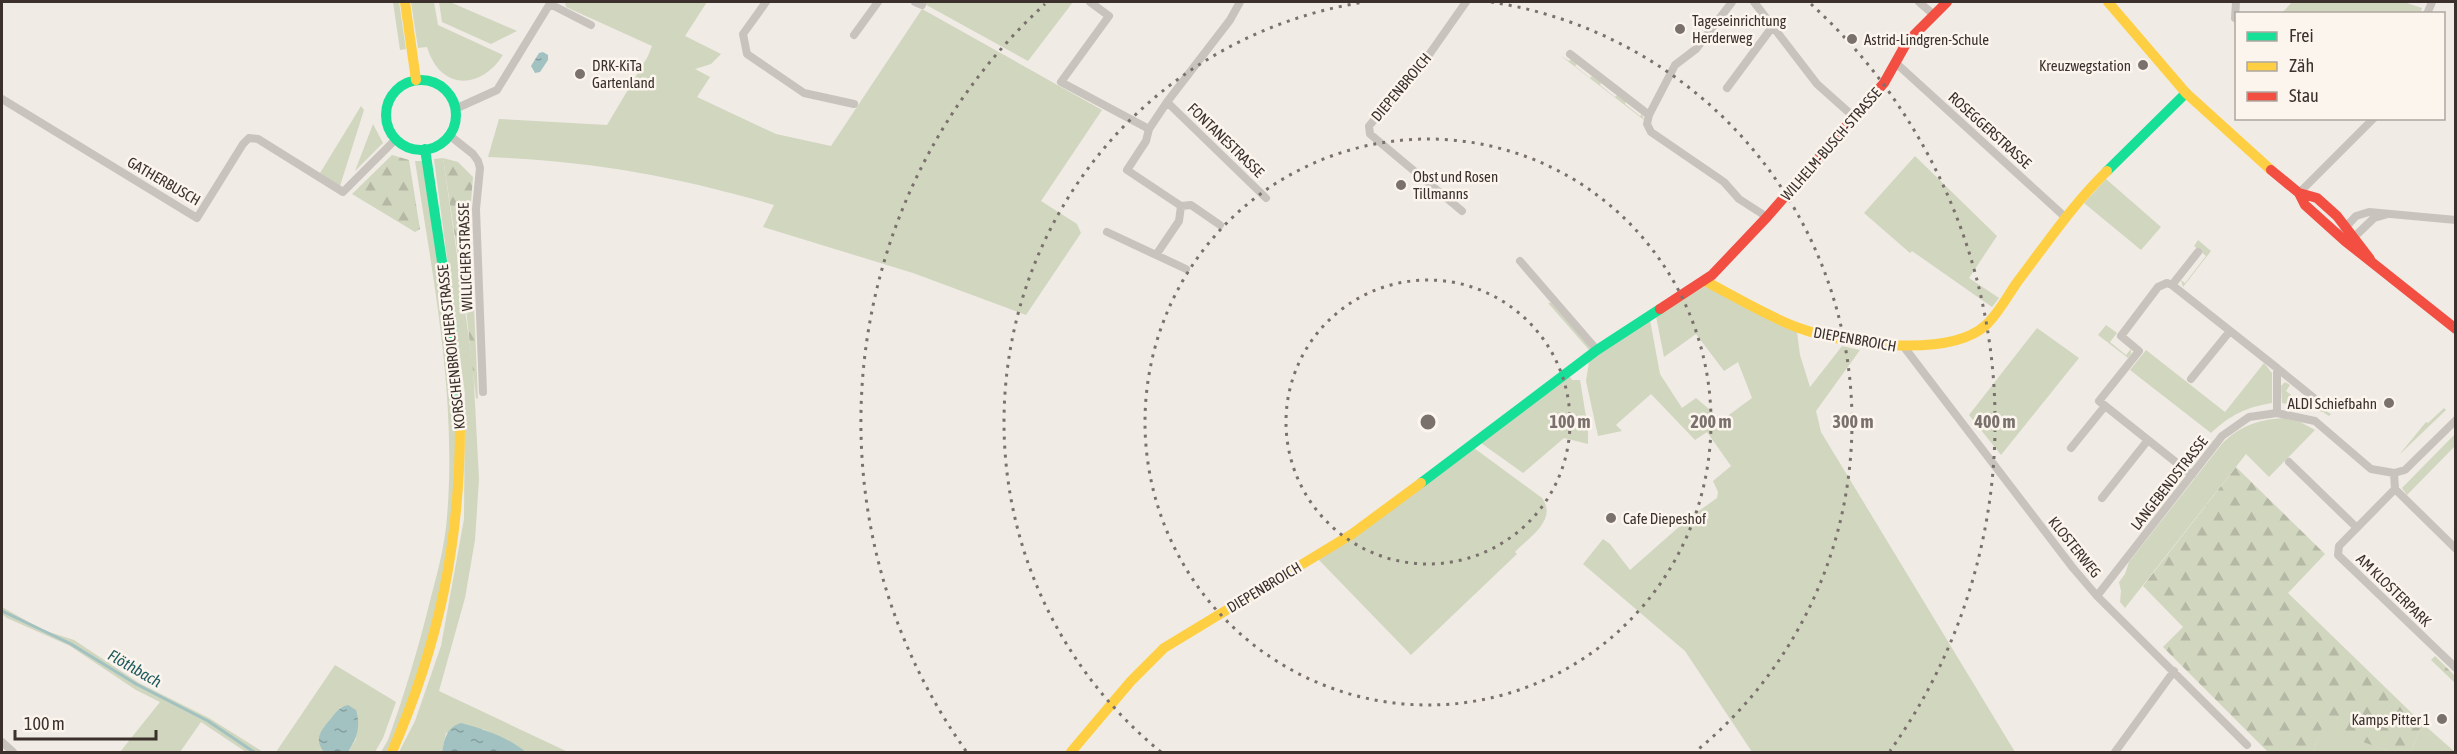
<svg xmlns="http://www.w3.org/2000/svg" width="2457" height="754" font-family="'Asap Condensed',sans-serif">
<defs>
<pattern id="forest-firs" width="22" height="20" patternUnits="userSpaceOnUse" patternTransform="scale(1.5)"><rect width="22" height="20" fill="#d1d6bf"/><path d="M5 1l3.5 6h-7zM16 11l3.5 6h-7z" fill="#b4b8a4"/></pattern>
<pattern id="water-ripples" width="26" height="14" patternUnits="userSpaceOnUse" patternTransform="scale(1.5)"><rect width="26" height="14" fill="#a1c2c1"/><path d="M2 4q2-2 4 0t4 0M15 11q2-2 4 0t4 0" fill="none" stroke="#849e9d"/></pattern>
</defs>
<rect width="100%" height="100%" fill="#f0ebe5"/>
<path fill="#d1d6bf" d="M393 2H399L406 49 400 50Z
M411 2H434L438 25 503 55C480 91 440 90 427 47L418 48Z
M439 2H450L517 31 491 44 442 22Z
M565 2H707L685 36 721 54 711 64 695 69 710 77 697 97 776 134 831 146 922 9 1102 110 1041 201 1077 224 1081 233 1026 315 913 273 763 227 774 205C675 176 592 161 488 157L499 119 607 125 648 56 652 46 566 7Z
M921 2H1073L1028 61Z
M2292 2H2404L2422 8 2420 14 2282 13Z
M1561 56 1569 61 1571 59 1577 64 1575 66 1590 78 1592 76 1601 83 1600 85 1615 97 1617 95 1626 101 1625 104 1640 116 1642 114 1644 120Z
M361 106 364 110 340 186 320 173Z
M373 124 383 143 355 171Z
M1915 156 1997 236 1969 278 1999 298 1992 307 1912 251 1910 253 1864 213Z
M443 158 473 366 479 479 475 540 465 598 439 691 568 752H526L517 746 483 729 446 733 442 752H399L415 721 441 646 464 519 465 394 434 159Z
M415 161H422C436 253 454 347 456 440 457 522 442 603 417 681 409 705 398 729 388 752H381L388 740C405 693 419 646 431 597 438 571 445 544 447 517 457 398 433 278 415 161Z
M2106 179 2161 227 2141 250 2084 203Z
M2198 240 2211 251 2183 287 2181 280 2185 283 2206 256 2194 246Z
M1705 286 1797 332 1800 355 1810 387 1842 346 1860 350 1816 411 1821 432 2015 752H1752L1685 651 1583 564 1603 539 1610 544 1630 570 1689 518 1717 498 1718 492 1713 481 1731 466 1707 432 1695 440 1651 394 1618 423 1616 425 1622 431 1598 436 1586 381 1589 362 1593 356 1650 320 1660 374 1682 408 1696 398 1722 420 1752 398 1738 362 1724 371 1696 334 1664 357 1656 316Z
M1548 303H1551L1592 349 1590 351Z
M2106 325 2117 333 2110 342 2126 355 2131 349V354L2128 358 2098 335Z
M2037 328 2079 358 2001 455 1969 415Z
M2146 350 2225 412 2264 363 2272 373V403C2247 407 2230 415 2211 433L2130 370Z
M1569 376 1572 380H1580L1588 429V444L1564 438 1523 473 1481 443Z
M2285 382 2290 385 2286 391 2305 406 2309 400 2331 414 2329 416 2323 412 2282 403 2281 386Z
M2444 408 2446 410 2399 455 2426 422 2428 423Z
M2283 418 2300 422 2315 430 2269 477 2246 454 2125 608 2120 602 2121 591 2119 582 2125 574 2129 562 2221 445C2239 426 2257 420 2283 418Z
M2455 434V446L2407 495 2402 488Z
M1474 448 1542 498C1558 520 1529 537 1515 552L1517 554 1411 655 1318 559Z
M2 607 43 630 74 640 139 683 209 718 263 752H246L201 722 180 752H120L160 702 136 690 70 646 7 618 2 614Z
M335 665 396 702 383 738 375 752H348L356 739 341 707 323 728 324 752H276Z
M2422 723 2455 752H2411Z
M2322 727 2392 752H2313Z"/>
<path fill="url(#forest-firs)" d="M392 155 409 160 420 229 415 232 352 194Z
M443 158 458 162 473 177 470 214 478 399 476 398 466 309Z
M2236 467 2325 554 2288 593 2422 723 2411 752H2392L2322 728 2313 752H2268L2163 647 2183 627 2143 586Z
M2435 656 2455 676V683L2431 660Z"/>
<path fill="url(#water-ripples)" d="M543 52 548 55V60L540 72 535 73 531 66 539 53Z
M348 705 356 710C361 727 357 738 348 752H324C315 741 319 733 327 723 335 715 336 708 348 705Z
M461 723C484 729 507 737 526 752H442C445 738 446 728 461 723Z"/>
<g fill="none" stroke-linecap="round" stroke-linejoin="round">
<path stroke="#a1c2c1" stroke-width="3" d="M2 611 71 644 136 684 208 721 254 752"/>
<path stroke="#c9c3be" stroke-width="8" d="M766 2 743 34 747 54 804 93 854 104
M915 2 922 5
M1090 2 1109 16 1061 82 1149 129
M1240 2 1230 20 1167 102 1266 198
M1754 2 1817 84 1854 117
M1919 2 1934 15
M550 4 591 25
M2427 14 2432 2
M2235 18 2236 2
M854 35 878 2
M1570 54 1649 115 1647 124 1651 132 1724 182 1739 199 1767 217
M1897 64 2065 217
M1727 88 1773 26
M2 99 197 218 243 144 249 138 258 139 343 192 396 139
M455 109 497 90 551 2
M1649 115 1675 65 1696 49 1732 2
M449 135 473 154 478 161 480 168 476 209 483 392
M2299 193 2374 118
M1181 206 1191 205 1220 225
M1462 211 1370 134 1369 126 1426 59 1466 2
M2344 229 2356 216 2369 212 2456 220
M1107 232 1186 269
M2350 241 2374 218 2388 214
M2198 252 2172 285 2277 368V413
M1156 255 1179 221 1181 206 1127 170 1146 141 1149 129 1167 102
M1520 261 1597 350
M2172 285 2167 283 2158 287 2121 336 2139 351 2099 401 2192 475
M1904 347 2073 568 2097 596 2247 745
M2277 368 2319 402
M2191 379 2230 331
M2071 448 2105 406
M2289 462 2357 528
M2394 473 2395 489 2339 546 2338 555 2456 668
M2395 489 2456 549
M2102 498 2148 440
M2097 596 2222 436 2249 417 2277 413 2315 421 2371 469 2394 473 2405 470 2456 420
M2 742 13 752
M2115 752 2174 671"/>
<path stroke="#16e098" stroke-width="10" d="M386 115a35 35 0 1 1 70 0a35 35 0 1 1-70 0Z
M425 149 451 321 460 426
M2107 171 2186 93
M1421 483 1597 350 1660 309"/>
<path stroke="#ffcf43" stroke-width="10" d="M405 2 416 80
M2108 2 2186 93 2271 170
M1705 281C1736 297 1766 316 1799 328 1842 344 1949 359 1986 325 1998 314 2008 295 2018 281 2047 243 2073 204 2107 171
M392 752C439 644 460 543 460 426
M1071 752 1131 681 1164 648 1352 534 1421 483"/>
<path stroke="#f24e42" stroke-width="10" d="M2271 170 2299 193 2317 198 2337 216 2370 259
M2299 193 2305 205 2345 241 2456 329
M1660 309 1712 275 1767 217 1884 83 1907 42 1947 2"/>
</g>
<g fill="none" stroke="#7a716c" stroke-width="3" stroke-dasharray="3 6">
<circle cx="1428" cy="422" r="142"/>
<circle cx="1428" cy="422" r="283"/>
<path d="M1161 752A425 425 0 0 1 1365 2M1491 2A425 425 0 0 1 1695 752"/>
<path d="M966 751A567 567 0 0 1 1045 4M1811 4A567 567 0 0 1 1890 751"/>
</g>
<g fill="#7a716c" stroke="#fbf5ee" stroke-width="2">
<circle cx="1680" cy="29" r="6"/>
<circle cx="1852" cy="39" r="6"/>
<circle cx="2143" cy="65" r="6"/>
<circle cx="580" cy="74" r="6"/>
<circle cx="1401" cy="185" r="6"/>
<circle cx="2389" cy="403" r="6"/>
<circle cx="1611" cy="518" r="6"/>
<circle cx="2442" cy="719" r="6"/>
</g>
<g text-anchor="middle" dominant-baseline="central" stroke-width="5" stroke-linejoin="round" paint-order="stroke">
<g font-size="15" fill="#3b302b" stroke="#fbf5ee" text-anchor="start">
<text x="1692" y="20">Tageseinrichtung<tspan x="1692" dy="17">Herderweg</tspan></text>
<text x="1864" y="39">Astrid-Lindgren-Schule</text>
<text x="592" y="65">DRK-KiTa<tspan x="592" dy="17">Gartenland</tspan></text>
<text x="2131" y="65" text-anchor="end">Kreuzwegstation</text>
<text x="1413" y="176">Obst und Rosen<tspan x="1413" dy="17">Tillmanns</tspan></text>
<text x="2377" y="403" text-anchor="end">ALDI Schiefbahn</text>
<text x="1623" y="518">Cafe Diepeshof</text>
<text x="2430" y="719" text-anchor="end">Kamps Pitter 1</text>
</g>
<g font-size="15" fill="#3b302b" stroke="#fbf5ee">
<text transform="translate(1401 87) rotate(-50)">DIEPENBROICH</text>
<text transform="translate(1990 130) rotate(42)">ROSEGGERSTRASSE</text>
<text transform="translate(1226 140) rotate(44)">FONTANESTRASSE</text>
<text transform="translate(1831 144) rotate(-49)">WILHELM-BUSCH-STRASSE</text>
<text transform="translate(164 181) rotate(30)">GATHERBUSCH</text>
<text transform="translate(465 257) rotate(-92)">WILLICHER STRASSE</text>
<text transform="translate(1855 339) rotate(10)">DIEPENBROICH</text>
<text transform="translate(451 347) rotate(-96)">KORSCHENBROICHER STRASSE</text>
<text transform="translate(2169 483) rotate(-52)">LANGEBENDSTRASSE</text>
<text transform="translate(2075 547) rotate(51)">KLOSTERWEG</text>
<text transform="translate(1264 587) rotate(-31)">DIEPENBROICH</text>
<text transform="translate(2394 590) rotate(44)">AM KLOSTERPARK</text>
</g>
<g font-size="16" font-style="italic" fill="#1f5a5e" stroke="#fbf5ee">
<text transform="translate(135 668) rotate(30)">Flöthbach</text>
</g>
</g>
<circle cx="1428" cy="422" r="9" fill="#7a716c" stroke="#fbf5ee" stroke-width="3"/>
<g font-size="18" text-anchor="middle" font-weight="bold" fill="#7a716c" stroke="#fbf5ee" stroke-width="5" stroke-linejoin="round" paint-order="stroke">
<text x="1570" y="428">100 m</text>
<text x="1711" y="428">200 m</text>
<text x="1853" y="428">300 m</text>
<text x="1995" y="428">400 m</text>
</g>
<rect width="2457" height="754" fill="none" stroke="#3b302b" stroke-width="6"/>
<rect x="2235" y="12" width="210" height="108" fill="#fbf5ee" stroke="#aea6a0" stroke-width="1.5"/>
<rect x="2247" y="32" width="30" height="9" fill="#16e098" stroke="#aea6a0" stroke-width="1.5"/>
<text x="2289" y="42" font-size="18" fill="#3b302b">Frei</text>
<rect x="2247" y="62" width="30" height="9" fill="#ffcf43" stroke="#aea6a0" stroke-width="1.5"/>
<text x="2289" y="72" font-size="18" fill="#3b302b">Zäh</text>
<rect x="2247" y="92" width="30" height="9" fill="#f24e42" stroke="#aea6a0" stroke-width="1.5"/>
<text x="2289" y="102" font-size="18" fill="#3b302b">Stau</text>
<path d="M15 730v9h141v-9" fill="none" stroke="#3b302b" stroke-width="3"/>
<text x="24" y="730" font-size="18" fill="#3b302b" stroke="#fbf5ee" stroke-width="4.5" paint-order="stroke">100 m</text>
</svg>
